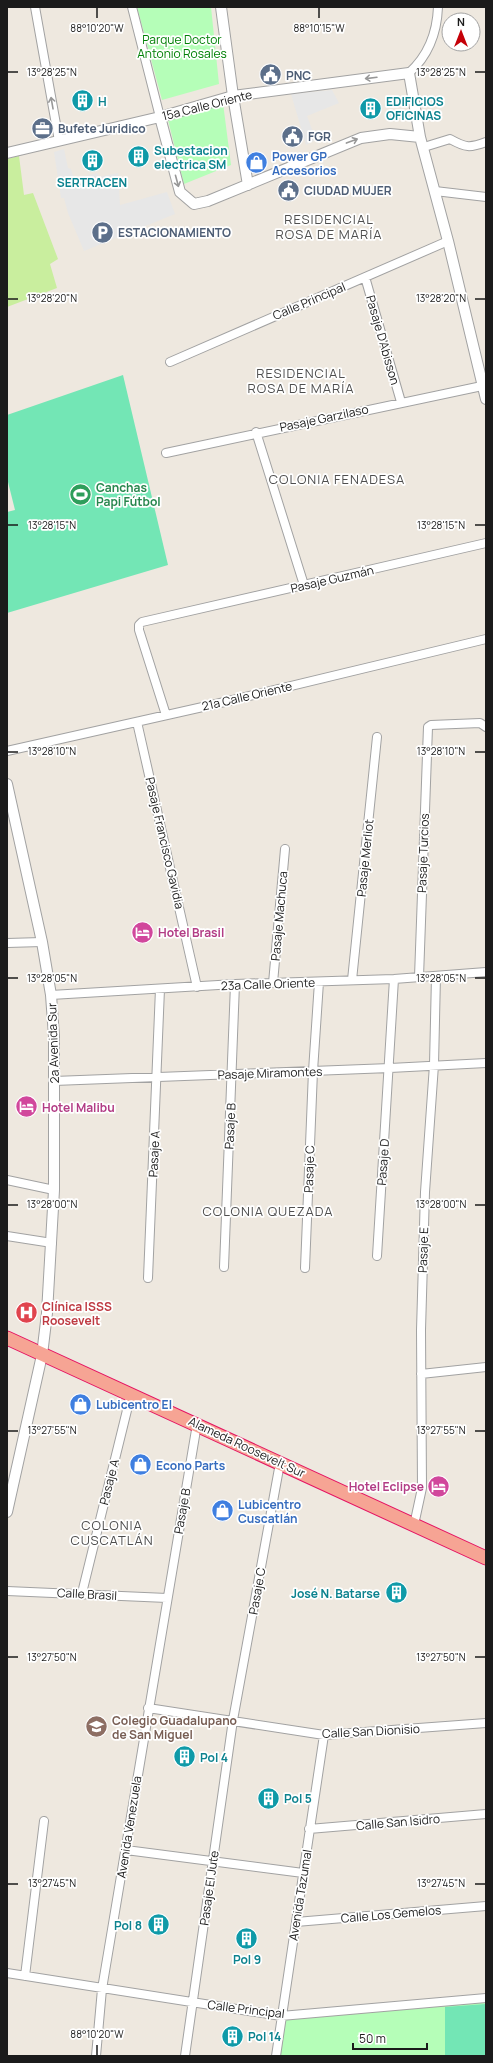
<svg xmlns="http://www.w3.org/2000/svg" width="493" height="2063" font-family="Manrope,sans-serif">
<rect width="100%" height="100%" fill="#eee8df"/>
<path fill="#c9ee9e" d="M19 156 24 195 33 193 58 259 50 264 57 288 7 307V159Z"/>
<path fill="#b5feb8" d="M137 7H211L219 84 162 100Z
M223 103 231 165 184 184 167 116Z
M486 1998V2056H276L281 2016Z"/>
<path fill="#73e6b5" d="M123 375 168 565 7 613V512L15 510 7 478V415Z
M486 2004V2056H445V2007Z"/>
<path fill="#e7e7e7" d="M332 90 339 103 307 116 316 140 306 145 291 94Z
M64 149 68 168 71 169 74 179 97 173 99 177 118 173 120 205 167 192 175 214 84 251 68 213 64 198H61L54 152Z"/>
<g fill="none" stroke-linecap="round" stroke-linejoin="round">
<defs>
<path id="minor" d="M35 7 59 141
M132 7 160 117
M409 73C429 55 437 33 438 7
M424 147 450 139C466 148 470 148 486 142
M435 191 486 197
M365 277 401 402
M170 362 448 241
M256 432 304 585
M166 453 482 386
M166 715 139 630V625L142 622 486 543
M137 722 197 987
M7 751 216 704 486 639
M7 943 42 942
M419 977 428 727 431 725 480 723 486 727
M352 980 377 737
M273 983 285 849
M51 995 235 984 394 979 486 972
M54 1081 390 1068 486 1063
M7 1180 54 1190
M7 1236 52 1243
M377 1256 394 979
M224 1267 235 984
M305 1268 313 1071 319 982
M148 1278 160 989
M421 1374 486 1367
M414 1525 422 1488 421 1330 425 1192 434 1065 436 976
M7 1591 167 1598
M82 1593 131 1394
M148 1708 324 1735 486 1723
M309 1829 486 1814
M126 1850 303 1873
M296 1922 486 1906
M7 1973 281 2016 486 1998
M25 1976 44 1821
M96 2056 102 1989 197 1424
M185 2056 233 1720 280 1463
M276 2056 324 1735"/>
<path id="tertiary" d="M221 7 233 96 248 185
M160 117 180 192 194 204 208 201 361 138 390 134 420 137
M7 153 160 117 233 96 409 73 420 137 448 241 486 399
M7 784 42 942 51 995 54 1036V1190L47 1313 42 1355 7 1512"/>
<path id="trunk" d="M7 1338 486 1558"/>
</defs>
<use href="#minor" stroke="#a2a2a2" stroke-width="10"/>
<use href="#tertiary" stroke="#a2a2a2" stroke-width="12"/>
<use href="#trunk" stroke="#e51363" stroke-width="15"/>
<use href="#minor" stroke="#fff" stroke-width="8"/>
<use href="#tertiary" stroke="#fff" stroke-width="10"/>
<use href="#trunk" stroke="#f6a494" stroke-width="13"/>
</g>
<defs><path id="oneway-shaft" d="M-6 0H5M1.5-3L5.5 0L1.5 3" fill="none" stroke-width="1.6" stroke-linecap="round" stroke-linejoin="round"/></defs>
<g stroke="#989898">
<use href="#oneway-shaft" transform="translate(371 78) rotate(173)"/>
<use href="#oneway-shaft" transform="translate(52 103) rotate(-100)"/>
<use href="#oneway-shaft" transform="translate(352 141) rotate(-20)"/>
<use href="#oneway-shaft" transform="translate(177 181) rotate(75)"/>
</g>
<path fill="none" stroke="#1b1b1b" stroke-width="1.5" d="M97 8V18M319 8V18M8 72H18M475 72H485M8 299H18M475 299H485M8 525H18M475 525H485M8 752H18M475 752H485M8 978H18M475 978H485M8 1205H18M475 1205H485M8 1431H18M475 1431H485M8 1657H18M475 1657H485M8 1884H18M475 1884H485M97 2045V2055"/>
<defs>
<symbol id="civic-disc" viewBox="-11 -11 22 22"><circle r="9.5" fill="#5c6f8a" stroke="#fff"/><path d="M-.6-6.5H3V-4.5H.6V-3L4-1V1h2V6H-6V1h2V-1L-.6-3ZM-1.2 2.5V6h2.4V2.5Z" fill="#fff"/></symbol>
<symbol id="building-disc" viewBox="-11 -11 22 22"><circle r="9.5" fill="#0f9aa8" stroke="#fff"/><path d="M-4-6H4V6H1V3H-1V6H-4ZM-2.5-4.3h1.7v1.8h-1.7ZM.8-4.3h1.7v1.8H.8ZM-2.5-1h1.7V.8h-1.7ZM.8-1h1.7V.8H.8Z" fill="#fff"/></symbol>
<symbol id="office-disc" viewBox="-11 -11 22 22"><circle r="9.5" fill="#5c6f8a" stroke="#fff"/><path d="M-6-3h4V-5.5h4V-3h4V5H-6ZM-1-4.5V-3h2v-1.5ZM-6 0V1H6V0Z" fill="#fff"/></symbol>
<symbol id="shop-disc" viewBox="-11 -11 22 22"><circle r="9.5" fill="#3f7fe0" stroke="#fff"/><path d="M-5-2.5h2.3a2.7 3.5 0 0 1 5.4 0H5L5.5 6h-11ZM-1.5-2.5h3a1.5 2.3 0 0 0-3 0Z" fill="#fff"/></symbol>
<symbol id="parking-disc" viewBox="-11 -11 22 22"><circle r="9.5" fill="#5c6f8a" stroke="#fff"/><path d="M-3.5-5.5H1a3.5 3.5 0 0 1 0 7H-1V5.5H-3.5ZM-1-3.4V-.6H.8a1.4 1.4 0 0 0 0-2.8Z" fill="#fff"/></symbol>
<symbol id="stadium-disc" viewBox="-11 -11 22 22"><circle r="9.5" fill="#2e9e5b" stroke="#fff"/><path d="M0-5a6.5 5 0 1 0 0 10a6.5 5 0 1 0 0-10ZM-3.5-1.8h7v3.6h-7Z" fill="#fff"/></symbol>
<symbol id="hotel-disc" viewBox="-11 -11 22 22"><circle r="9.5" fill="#d1479c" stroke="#fff"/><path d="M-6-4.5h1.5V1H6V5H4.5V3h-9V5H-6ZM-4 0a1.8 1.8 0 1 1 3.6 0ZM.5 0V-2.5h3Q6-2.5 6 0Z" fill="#fff"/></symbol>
<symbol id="hospital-disc" viewBox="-11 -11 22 22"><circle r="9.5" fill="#e0444e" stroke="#fff"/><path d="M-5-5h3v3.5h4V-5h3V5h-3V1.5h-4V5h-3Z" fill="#fff"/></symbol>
<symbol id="school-disc" viewBox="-11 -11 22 22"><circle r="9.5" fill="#8d6e63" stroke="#fff"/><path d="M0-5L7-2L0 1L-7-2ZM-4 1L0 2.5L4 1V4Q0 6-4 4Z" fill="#fff"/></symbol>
</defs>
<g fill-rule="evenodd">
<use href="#civic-disc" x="258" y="62" width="25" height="25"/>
<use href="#building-disc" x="70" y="88" width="25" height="25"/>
<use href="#building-disc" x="358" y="96" width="25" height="25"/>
<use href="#office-disc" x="30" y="116" width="25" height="25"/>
<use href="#civic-disc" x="280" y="124" width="25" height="25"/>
<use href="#building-disc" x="126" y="144" width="25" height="25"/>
<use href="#building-disc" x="80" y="148" width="25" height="25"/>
<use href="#shop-disc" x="244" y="150" width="25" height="25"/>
<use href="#civic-disc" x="276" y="178" width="25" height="25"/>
<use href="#parking-disc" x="90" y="220" width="25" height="25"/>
<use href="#stadium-disc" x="68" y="482" width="25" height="25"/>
<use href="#hotel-disc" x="130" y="920" width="25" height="25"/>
<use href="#hotel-disc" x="14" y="1094" width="25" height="25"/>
<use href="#hospital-disc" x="14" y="1300" width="25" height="25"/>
<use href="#shop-disc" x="68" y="1392" width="25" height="25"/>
<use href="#shop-disc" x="128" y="1452" width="25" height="25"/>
<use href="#hotel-disc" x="426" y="1474" width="25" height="25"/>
<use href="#shop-disc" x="210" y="1498" width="25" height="25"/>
<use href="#building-disc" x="384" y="1580" width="25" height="25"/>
<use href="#school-disc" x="84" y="1714" width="25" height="25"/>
<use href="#building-disc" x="172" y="1744" width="25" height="25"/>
<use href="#building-disc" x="256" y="1786" width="25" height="25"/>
<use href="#building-disc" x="146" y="1912" width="25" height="25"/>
<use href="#building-disc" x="234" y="1926" width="25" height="25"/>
<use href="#building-disc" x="220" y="2024" width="25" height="25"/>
</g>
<g text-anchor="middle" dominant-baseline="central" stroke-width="3.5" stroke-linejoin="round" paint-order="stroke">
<g font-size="12" fill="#018006" stroke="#fff">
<text x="182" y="39">Parque Doctor<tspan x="182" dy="14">Antonio Rosales</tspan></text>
</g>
<g font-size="12" font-weight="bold" fill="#4e5e75" stroke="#fff" text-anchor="start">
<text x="286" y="75">PNC</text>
<text x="58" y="128">Bufete Juridico</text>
<text x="308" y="136">FGR</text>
<text x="304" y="190">CIUDAD MUJER</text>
<text x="118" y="232">ESTACIONAMIENTO</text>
</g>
<g font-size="12" font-weight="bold" fill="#0d838f" stroke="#fff" text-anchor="start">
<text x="98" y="101">H</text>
<text x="386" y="101">EDIFICIOS<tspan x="386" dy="14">OFICINAS</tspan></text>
<text x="154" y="150">Subestacion<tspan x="154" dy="14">electrica SM</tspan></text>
<text x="92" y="182" text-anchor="middle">SERTRACEN</text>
<text x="380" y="1593" text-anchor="end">José N. Batarse</text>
<text x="200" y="1757">Pol 4</text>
<text x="284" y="1798">Pol 5</text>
<text x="142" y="1925" text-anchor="end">Pol 8</text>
<text x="247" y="1959" text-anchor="middle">Pol 9</text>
<text x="248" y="2036">Pol 14</text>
</g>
<g font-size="12" fill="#1b1b1b" stroke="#fff">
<text transform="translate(207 105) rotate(-14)">15a Calle Oriente</text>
<text transform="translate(309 301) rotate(-23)">Calle Principal</text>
<text transform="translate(383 340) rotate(74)">Pasaje D'Abisson</text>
<text transform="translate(324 418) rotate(-12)">Pasaje Garzilaso</text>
<text transform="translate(332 579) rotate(-13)">Pasaje Guzmán</text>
<text transform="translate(247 696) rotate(-13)">21a Calle Oriente</text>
<text transform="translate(165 843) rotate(77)">Pasaje Francisco Gavidia</text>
<text transform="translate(423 853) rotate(-88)">Pasaje Turcios</text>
<text transform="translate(365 858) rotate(-84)">Pasaje Merliot</text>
<text transform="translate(279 916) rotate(-85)">Pasaje Machuca</text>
<text transform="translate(268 984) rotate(-2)">23a Calle Oriente</text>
<text transform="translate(53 1043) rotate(-92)">2a Avenida Sur</text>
<text transform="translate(270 1073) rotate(-2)">Pasaje Miramontes</text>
<text transform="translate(230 1126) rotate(-87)">Pasaje B</text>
<text transform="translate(154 1154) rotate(-87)">Pasaje A</text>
<text transform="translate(383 1162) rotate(-86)">Pasaje D</text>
<text transform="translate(309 1169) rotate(-88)">Pasaje C</text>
<text transform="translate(423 1250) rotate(-88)">Pasaje E</text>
<text transform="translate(247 1447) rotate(25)">Alameda Roosevelt Sur</text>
<text transform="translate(109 1482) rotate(-76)">Pasaje A</text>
<text transform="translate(182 1511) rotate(-80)">Pasaje B</text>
<text transform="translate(257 1591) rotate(-80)">Pasaje C</text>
<text transform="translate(87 1594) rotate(3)">Calle Brasil</text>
<text transform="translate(371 1731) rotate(-3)">Calle San Dionisio</text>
<text transform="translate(398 1822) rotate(-5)">Calle San Isidro</text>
<text transform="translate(129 1827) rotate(-81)">Avenida Venezuela</text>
<text transform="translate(209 1888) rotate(-82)">Pasaje El Jute</text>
<text transform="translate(300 1895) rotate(-81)">Avenida Tazumal</text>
<text transform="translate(391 1914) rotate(-5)">Calle Los Gemelos</text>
<text transform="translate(246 2009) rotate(7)">Calle Principal</text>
</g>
<g font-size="12" font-weight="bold" fill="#366cbe" stroke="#fff" text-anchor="start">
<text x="272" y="156">Power GP<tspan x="272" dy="14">Accesorios</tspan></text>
<text x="96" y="1404">Lubicentro El</text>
<text x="156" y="1465">Econo Parts</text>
<text x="238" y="1504">Lubicentro<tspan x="238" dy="14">Cuscatlán</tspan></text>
</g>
<g font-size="12" font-weight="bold" fill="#27864d" stroke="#fff" text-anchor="start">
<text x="96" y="487">Canchas<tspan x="96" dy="14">Papi Fútbol</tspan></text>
</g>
<g font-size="12" font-weight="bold" fill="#b23c85" stroke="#fff" text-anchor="start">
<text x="158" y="932">Hotel Brasil</text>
<text x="42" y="1107">Hotel Malibu</text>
<text x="424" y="1486" text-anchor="end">Hotel Eclipse</text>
</g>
<g font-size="12" font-weight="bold" fill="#be3a42" stroke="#fff" text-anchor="start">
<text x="42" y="1306">Clínica ISSS<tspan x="42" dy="14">Roosevelt</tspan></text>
</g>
<g font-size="12" font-weight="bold" fill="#785e54" stroke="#fff" text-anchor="start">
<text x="112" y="1720">Colegio Guadalupano<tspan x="112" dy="14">de San Miguel</tspan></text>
</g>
<g font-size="13" letter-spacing="1" fill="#4e4e4e" stroke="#fff">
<text x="329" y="219">RESIDENCIAL<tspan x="329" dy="15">ROSA DE MARÍA</tspan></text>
<text x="301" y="373">RESIDENCIAL<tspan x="301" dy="15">ROSA DE MARÍA</tspan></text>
<text x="337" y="479">COLONIA FENADESA</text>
<text x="268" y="1211">COLONIA QUEZADA</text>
<text x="112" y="1525">COLONIA<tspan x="112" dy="15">CUSCATLÁN</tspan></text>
</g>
</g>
<g font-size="10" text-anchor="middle" fill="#1b1b1b" stroke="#fff" stroke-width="3.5" stroke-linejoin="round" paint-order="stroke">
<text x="97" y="32">88°10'20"W</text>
<text x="319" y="32">88°10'15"W</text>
<text x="52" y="76">13°28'25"N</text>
<text x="441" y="76">13°28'25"N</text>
<text x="52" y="302">13°28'20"N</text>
<text x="441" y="302">13°28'20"N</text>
<text x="52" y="529">13°28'15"N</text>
<text x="441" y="529">13°28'15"N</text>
<text x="52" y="755">13°28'10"N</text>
<text x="441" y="755">13°28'10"N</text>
<text x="52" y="982">13°28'05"N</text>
<text x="441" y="982">13°28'05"N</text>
<text x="52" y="1208">13°28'00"N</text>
<text x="441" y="1208">13°28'00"N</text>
<text x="52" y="1434">13°27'55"N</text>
<text x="441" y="1434">13°27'55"N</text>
<text x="52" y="1661">13°27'50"N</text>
<text x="441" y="1661">13°27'50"N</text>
<text x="52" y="1887">13°27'45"N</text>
<text x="441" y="1887">13°27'45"N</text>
<text x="97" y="2038">88°10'20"W</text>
</g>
<rect width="493" height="2063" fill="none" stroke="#1b1b1b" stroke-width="16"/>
<g transform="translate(461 32)"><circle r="19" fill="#ffffff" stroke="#a4a4a4"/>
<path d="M0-3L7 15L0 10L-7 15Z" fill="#c50008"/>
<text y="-6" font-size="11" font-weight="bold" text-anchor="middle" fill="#1b1b1b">N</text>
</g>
<path d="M353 2043v6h74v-6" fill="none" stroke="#1b1b1b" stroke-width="2"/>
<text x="359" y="2043" font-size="12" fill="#1b1b1b" stroke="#ffffff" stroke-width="3" paint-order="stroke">50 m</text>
</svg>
